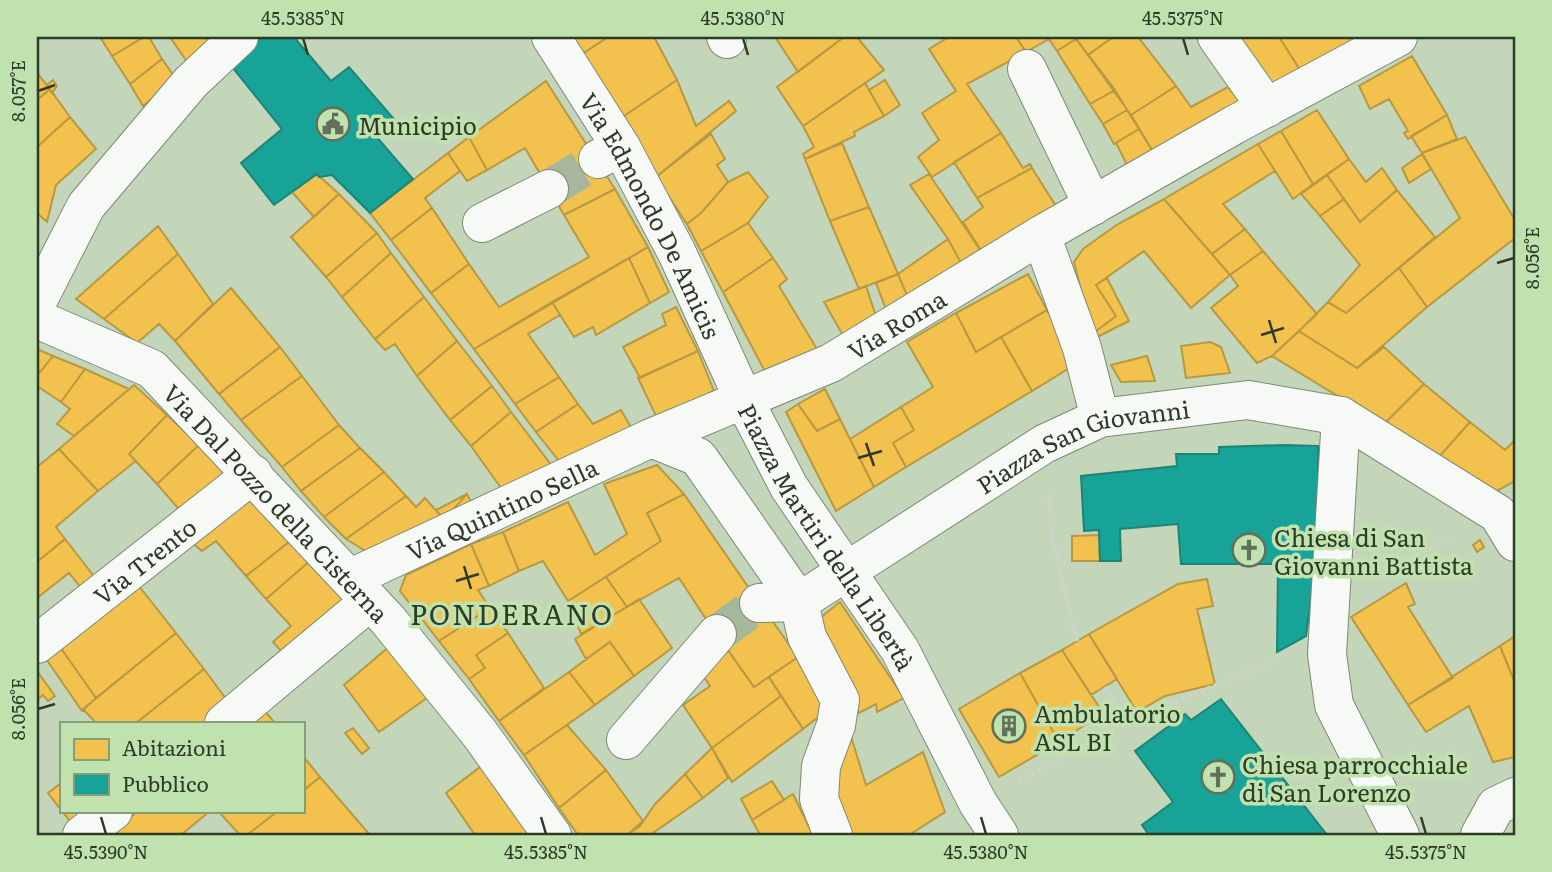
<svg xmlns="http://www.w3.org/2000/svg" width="1552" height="872" font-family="Literata,serif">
<rect width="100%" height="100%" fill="#c4d6ba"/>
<path fill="#f2c14e" stroke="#b79942" stroke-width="2" d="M100 37H144L112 56Z
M144 37H149L162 59 130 84 112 56Z
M170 37H225L190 66Z
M572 37H608L582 54Z
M608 37H654L677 80 621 118 582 54Z
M775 37H844L798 72Z
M844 37H857L884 70 803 126 777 87Z
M949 37H1016L1026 52 967 84 1001 133 932 177 918 157 939 140 922 113 956 91 929 49Z
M1016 37H1075L1076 39 1057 51 1049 39 1026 52Z
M1075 37H1113L1088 55Z
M1113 37H1138L1176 86 1131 115 1088 55Z
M1229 37H1279L1302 73 1267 95Z
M1279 37H1368L1302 73Z
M1076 39 1115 90 1090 104 1057 51Z
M1412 56 1447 115 1408 139 1404 133 1408 131 1389 99 1370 109 1359 86Z
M162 59 176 79 143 106 130 84Z
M37 73 50 89 37 100Z
M53 80 57 86 52 93 47 85Z
M677 80 696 126 729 101 736 111 656 177 621 118Z
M885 80 900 105 884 116 869 90Z
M546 81 615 189 564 215 525 148 487 170 469 137Z
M865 83 884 116 854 132 855 136 805 159 803 154 814 147 803 126Z
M1176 86 1191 107 1228 87 1246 108 1158 160 1131 115Z
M50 89 70 117 37 147V100Z
M1115 90 1127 110 1103 124 1090 104Z
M1127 110 1139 129 1114 144 1103 124Z
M1317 110 1349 159 1313 184 1281 131Z
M1447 115 1457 139 1422 153 1411 136Z
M70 117 96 149 56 185 47 222 37 213V147Z
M1139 129 1158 160 1131 173 1116 143Z
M1281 131 1313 184 1293 199 1258 144Z
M1001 133 1023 168 1030 164 1032 168 977 198 954 162Z
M711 134 725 159 717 165 728 182 701 213 687 224 656 177Z
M469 137 487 170 467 181 448 153Z
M1465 137 1515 220V238L1427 307 1399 268 1460 218 1422 153Z
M842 143 869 207 830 221 805 159Z
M1258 144 1275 171 1223 204 1245 229 1212 254 1164 199Z
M448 153 460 171 425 198 432 208 391 240 370 213Z
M1422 154 1431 169 1409 183 1402 168Z
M1349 159 1366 182 1382 168 1397 190 1360 222 1327 175Z
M1032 168 1059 211 987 260 963 222 983 207 977 198Z
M748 172 768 197 748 223 701 251 687 224 701 213 728 182Z
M317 174 339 194 314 217 292 192Z
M929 174 987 260 966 272 948 239 910 185Z
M1327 175 1344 199 1320 216 1301 194Z
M615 189 648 247 474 349 431 293 469 264 499 307 589 257 564 215Z
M1397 190 1435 237 1346 313 1328 302 1360 265 1320 216 1344 199 1360 222Z
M339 194 377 233 326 277 291 237Z
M1164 199 1230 275 1191 308 1144 251 1096 285 1116 316 1095 332 1088 318 1074 262 1083 249 1118 224Z
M869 207 898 274 859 289 830 221Z
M432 208 469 264 431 293 391 240Z
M748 223 773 258 723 292 701 251Z
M158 226 178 254 104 319 76 299Z
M1245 229 1263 251 1230 275 1212 254Z
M377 233 391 253 342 297 326 277Z
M948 239 966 272 911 305 898 274Z
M648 247 669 292 650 303 629 258Z
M1263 251 1317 314 1272 356 1257 363 1211 308 1238 286 1230 275Z
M391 253 424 297 375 339 342 297Z
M178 254 213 304 175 341 159 324 137 343 104 319Z
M629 258 650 303 596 335 593 327 574 337 552 302Z
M773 258 787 279 779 286 820 354 770 381 723 292Z
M1399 268 1427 307 1357 368 1299 331 1328 302 1346 313Z
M898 274 911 305 889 317 876 283Z
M1028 274 1047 310 976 352 956 313Z
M1107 278 1129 321 1097 337 1095 332 1116 316 1096 285Z
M866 286 878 322 845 339 824 302Z
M231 288 280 347 219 394 175 341Z
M424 297 457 341 417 376 395 344 385 350 375 339Z
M552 302 560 315 528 334 559 377 515 404 474 349Z
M676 307 698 351 640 378 623 347 666 325 662 314Z
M1047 310 1076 364 1032 391 1001 337Z
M956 313 976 352 1001 337 1032 391 906 467 893 443 914 430 901 407 933 387 907 342Z
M1299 331 1357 368 1384 347 1424 384 1384 424 1272 356Z
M457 341 492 386 450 420 417 376Z
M1210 342 1221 347 1230 373 1186 378 1181 346Z
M280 347 302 376 241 420 219 394Z
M37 349 53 356 37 376Z
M698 351 714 391 657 418 638 378Z
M53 356 85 369 61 402 37 386V376Z
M1147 356 1155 381 1121 382 1111 365Z
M85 369 129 389 74 436 57 424 70 409 61 402Z
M302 376 339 425 282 467 241 420Z
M559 377 578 404 536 432 515 404Z
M1424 384 1470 422 1439 457 1384 424Z
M134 385 167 415 129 454 136 461 98 491 59 449Z
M492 386 511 412 471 446 450 420Z
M825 389 840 419 817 431 798 404Z
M578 404 593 424 621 410 633 431 563 466 536 432Z
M798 404 817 431 840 419 874 487 836 511 786 412Z
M901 407 914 430 893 443 906 467 874 487 850 439Z
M511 412 555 470 506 495 471 446Z
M167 415 199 445 157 484 129 454Z
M1470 422 1505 450 1515 440V481L1495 492 1439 457Z
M339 425 360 448 301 491 282 467Z
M199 445 233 477 185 516 157 484Z
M360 448 384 472 324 517 301 491Z
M59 449 98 491 56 527 65 539 37 562V467Z
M657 465 684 494 647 513 661 541 568 601 543 561 519 571 503 532 568 502 595 555 627 534 604 484Z
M384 472 406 496 346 539 324 517Z
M248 492 294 538 246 576 216 541 202 551 188 539Z
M467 494 450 513 448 524 436 510Z
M467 494 475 510 450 513Z
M684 494 751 591 708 622 679 578 627 607 606 577 661 541 647 513Z
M406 496 416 507 425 498 448 524 367 552 346 539Z
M503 532 519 571 489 586 471 544Z
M1099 535 1100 561H1072V536Z
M294 538 312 559 266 599 246 576Z
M65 539 100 584 85 593 69 573 37 598V562Z
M1480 540 1484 547 1477 552 1473 545Z
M471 544 489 586 478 590 490 608 439 641 400 591 406 575Z
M312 559 356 604 289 660 273 642 291 626 266 599Z
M606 577 627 607 581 634 568 601Z
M1207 579 1213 606 1197 609 1215 684 1165 696 1137 712 1089 634 1178 584Z
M135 581 176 633 96 698 58 644Z
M1406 583 1415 604 1408 607 1453 678 1408 705 1351 617Z
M751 591 798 657 754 687 708 622Z
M639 599 672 648 634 676 610 642 586 659 575 639Z
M840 602 904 698 877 712 876 704 859 713 811 625Z
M490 608 508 633 476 655 485 668 469 679 439 641Z
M176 633 204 669 136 723H96L83 709Z
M508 633 544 688 499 721 469 679 485 668 476 655Z
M1089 634 1117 679 1091 695 1062 650Z
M1515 636V683L1500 646Z
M610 642 634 676 595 705 569 672Z
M723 643 754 687 769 677 781 696 712 748 683 705 710 686 697 667Z
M58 644 96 698 82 711 44 656Z
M391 645 431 695 379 732 344 685Z
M1500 646 1515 683V757L1493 762 1469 706 1426 732 1408 705Z
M1062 650 1103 713 1059 742 1020 673Z
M798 657 830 708 803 729 769 677Z
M204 669 232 707 209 723H136Z
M37 671 55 696 48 701 43 695 37 700Z
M569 672 595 705 524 755 499 721Z
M1020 673 1059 742 999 777 959 709Z
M781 696 803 729 732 782 712 748Z
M263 709 275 723H246Z
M567 725 606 770 559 808 524 755Z
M353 728 369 748 362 754 345 733Z
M849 730 866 785 923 752 945 812 909 835H846L835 803 834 767Z
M712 748 728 778 703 798 685 774Z
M303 756 320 777 303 791Z
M484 764 535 835H475L446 793Z
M606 770 643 821 627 835H578L559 808Z
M685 774 703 798 650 835H627L640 826 655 804Z
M320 777 370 835H247L278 811H303V791Z
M772 781 784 800 752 820 741 799Z
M61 783V810L48 793Z
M793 794 813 835H760L752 820Z
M62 811H100L76 829Z
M138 811H210L181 835H108Z
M218 811H278L247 835H240Z"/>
<path fill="#17a398" stroke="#1e8476" stroke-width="2" d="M263 37H294L331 81 349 67 394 119 374 134 413 179 370 213 332 175 319 177 317 174 274 205 241 163 282 129 228 62Z
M1284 445 1318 446 1319 540 1306 636 1277 652 1278 564H1181L1178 524 1120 529 1121 561H1100L1099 530 1084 531 1081 476 1177 466 1176 454H1219V447Z
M1221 699 1327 835H1149L1142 825 1173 802 1135 751 1185 714 1191 720Z"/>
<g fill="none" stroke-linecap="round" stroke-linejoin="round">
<path stroke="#a6b79d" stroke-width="38" stroke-dasharray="38 19" stroke-linecap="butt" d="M549 189 598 159
M717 634 759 603"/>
<defs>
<g id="minor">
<path d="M726 37 727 39"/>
<path d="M1217 37 1267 108"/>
<path d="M1027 69 1093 206"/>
<path d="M598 159 621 147"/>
<path d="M482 223 549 189"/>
<path d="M1041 235 1082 348 1100 418"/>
<path d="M37 302 86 206 191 82 239 37"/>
<path id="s1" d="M37 319 152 369 388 620 480 734 552 835"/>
<path d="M1341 416 1327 654 1334 705 1400 835"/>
<path d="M651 438 698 457 799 602"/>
<path id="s2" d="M351 578 651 438 831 363 1041 235 1234 125 1398 37"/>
<path d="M759 603 799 602"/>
<path id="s3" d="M37 644 253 474"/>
<path d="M224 723 370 601"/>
<path d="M626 740 717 634"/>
<path d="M82 835 113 811"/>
<path id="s4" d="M833 835 819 799 821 766 836 725 840 700 807 637 799 602 1044 444 1100 418 1248 400 1341 416 1498 514 1515 542"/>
<path d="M1480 835 1496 806 1515 797"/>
</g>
<g id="tertiary">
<path id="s5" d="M551 37 621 147 677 253 743 398 789 487 900 650 978 803 999 835"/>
</g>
</defs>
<use href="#minor" stroke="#7c8a75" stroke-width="40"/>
<use href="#tertiary" stroke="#7c8a75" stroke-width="40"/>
<path stroke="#ced4cb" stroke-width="4.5" stroke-dasharray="3.5 3.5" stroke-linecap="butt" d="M1049 494 1053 543 1077 641
M1379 573 1449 538
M1105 687 1128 721
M1019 781 1128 721 1280 659"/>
<use href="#minor" stroke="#f6f9f5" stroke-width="38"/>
<use href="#tertiary" stroke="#f6f9f5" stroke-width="38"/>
</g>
<path fill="none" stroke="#2e3b27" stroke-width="2.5" d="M303 38 308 55M743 38 748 55M1183 38 1188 55M38 91 55 85M1497 263 1514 258M1269 320 1276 343M1261 335 1284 328M866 443 874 466M858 458 882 451M464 566 471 589M456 581 479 574M38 709 55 704M101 817 106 834M541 817 546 834M981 817 986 834M1421 817 1426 834"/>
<defs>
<symbol id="civic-ring" viewBox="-11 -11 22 22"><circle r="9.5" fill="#c0e2ae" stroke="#62715a" stroke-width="1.5"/><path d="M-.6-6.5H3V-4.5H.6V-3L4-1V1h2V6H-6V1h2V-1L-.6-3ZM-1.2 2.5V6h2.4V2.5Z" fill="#62715a"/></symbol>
<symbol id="church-ring" viewBox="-11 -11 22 22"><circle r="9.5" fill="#c0e2ae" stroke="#62715a" stroke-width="1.5"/><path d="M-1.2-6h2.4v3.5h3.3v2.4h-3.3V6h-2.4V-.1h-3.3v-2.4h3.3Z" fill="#62715a"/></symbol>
<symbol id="building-ring" viewBox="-11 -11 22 22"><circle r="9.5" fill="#c0e2ae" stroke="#62715a" stroke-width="1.5"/><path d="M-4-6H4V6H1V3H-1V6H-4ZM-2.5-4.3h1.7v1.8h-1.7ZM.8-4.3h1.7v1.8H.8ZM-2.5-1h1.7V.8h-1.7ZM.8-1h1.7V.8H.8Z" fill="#62715a"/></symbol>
</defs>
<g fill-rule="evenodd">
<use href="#civic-ring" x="314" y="105" width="38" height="38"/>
<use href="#church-ring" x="1230" y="531" width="38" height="38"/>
<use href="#building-ring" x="990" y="707" width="38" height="38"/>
<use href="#church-ring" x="1199" y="758" width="38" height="38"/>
</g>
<g text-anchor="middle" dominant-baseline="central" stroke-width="7" stroke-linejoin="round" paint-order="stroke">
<g font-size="24" fill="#2e3b27" stroke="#c0e2ae" text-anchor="start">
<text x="358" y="124">Municipio</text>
<text x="1274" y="536">Chiesa di San<tspan x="1274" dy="28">Giovanni Battista</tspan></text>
<text x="1034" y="712">Ambulatorio<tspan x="1034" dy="28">ASL BI</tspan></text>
<text x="1242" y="763">Chiesa parrocchiale<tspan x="1242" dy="28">di San Lorenzo</tspan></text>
</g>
<g font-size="24" fill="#2e3b27" stroke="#c0e2ae">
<text stroke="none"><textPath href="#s5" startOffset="205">Via Edmondo De Amicis</textPath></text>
<text stroke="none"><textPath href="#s2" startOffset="602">Via Roma</textPath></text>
<text stroke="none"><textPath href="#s4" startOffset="576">Piazza San Giovanni</textPath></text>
<text stroke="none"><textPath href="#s1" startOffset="308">Via Dal Pozzo della Cisterna</textPath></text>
<text stroke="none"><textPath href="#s2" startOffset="166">Via Quintino Sella</textPath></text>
<text stroke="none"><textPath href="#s5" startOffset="572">Piazza Martiri della Libertà</textPath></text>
<text stroke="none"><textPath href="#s3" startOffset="136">Via Trento</textPath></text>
</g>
<g font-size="28" letter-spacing="2" fill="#2e3b27" stroke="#c0e2ae">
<text x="512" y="613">PONDERANO</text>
</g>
</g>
<rect width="1552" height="872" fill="none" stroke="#c0e2ae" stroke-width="77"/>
<rect x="60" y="722" width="245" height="91" fill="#c0e2ae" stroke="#869f78" stroke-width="2"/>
<rect x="74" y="739" width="35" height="21" fill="#f2c14e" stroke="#869f78" stroke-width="2"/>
<text x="122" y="756" font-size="21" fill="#2e3b27">Abitazioni</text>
<rect x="74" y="774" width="35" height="21" fill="#17a398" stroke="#869f78" stroke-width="2"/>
<text x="122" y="792" font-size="21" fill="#2e3b27">Pubblico</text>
<rect x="38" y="38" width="1476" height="796" fill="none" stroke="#2e3b27" stroke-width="2.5"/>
<g font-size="18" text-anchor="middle" fill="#2e3b27">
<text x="303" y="25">45.5385°N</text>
<text x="743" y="25">45.5380°N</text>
<text x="1183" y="25">45.5375°N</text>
<text transform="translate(19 91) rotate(-90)" y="6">8.057°E</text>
<text transform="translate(1533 258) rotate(-90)" y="6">8.056°E</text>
<text transform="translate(19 709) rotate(-90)" y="6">8.056°E</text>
<text x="106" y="859">45.5390°N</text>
<text x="546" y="859">45.5385°N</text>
<text x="986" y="859">45.5380°N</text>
<text x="1426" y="859">45.5375°N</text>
</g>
</svg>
